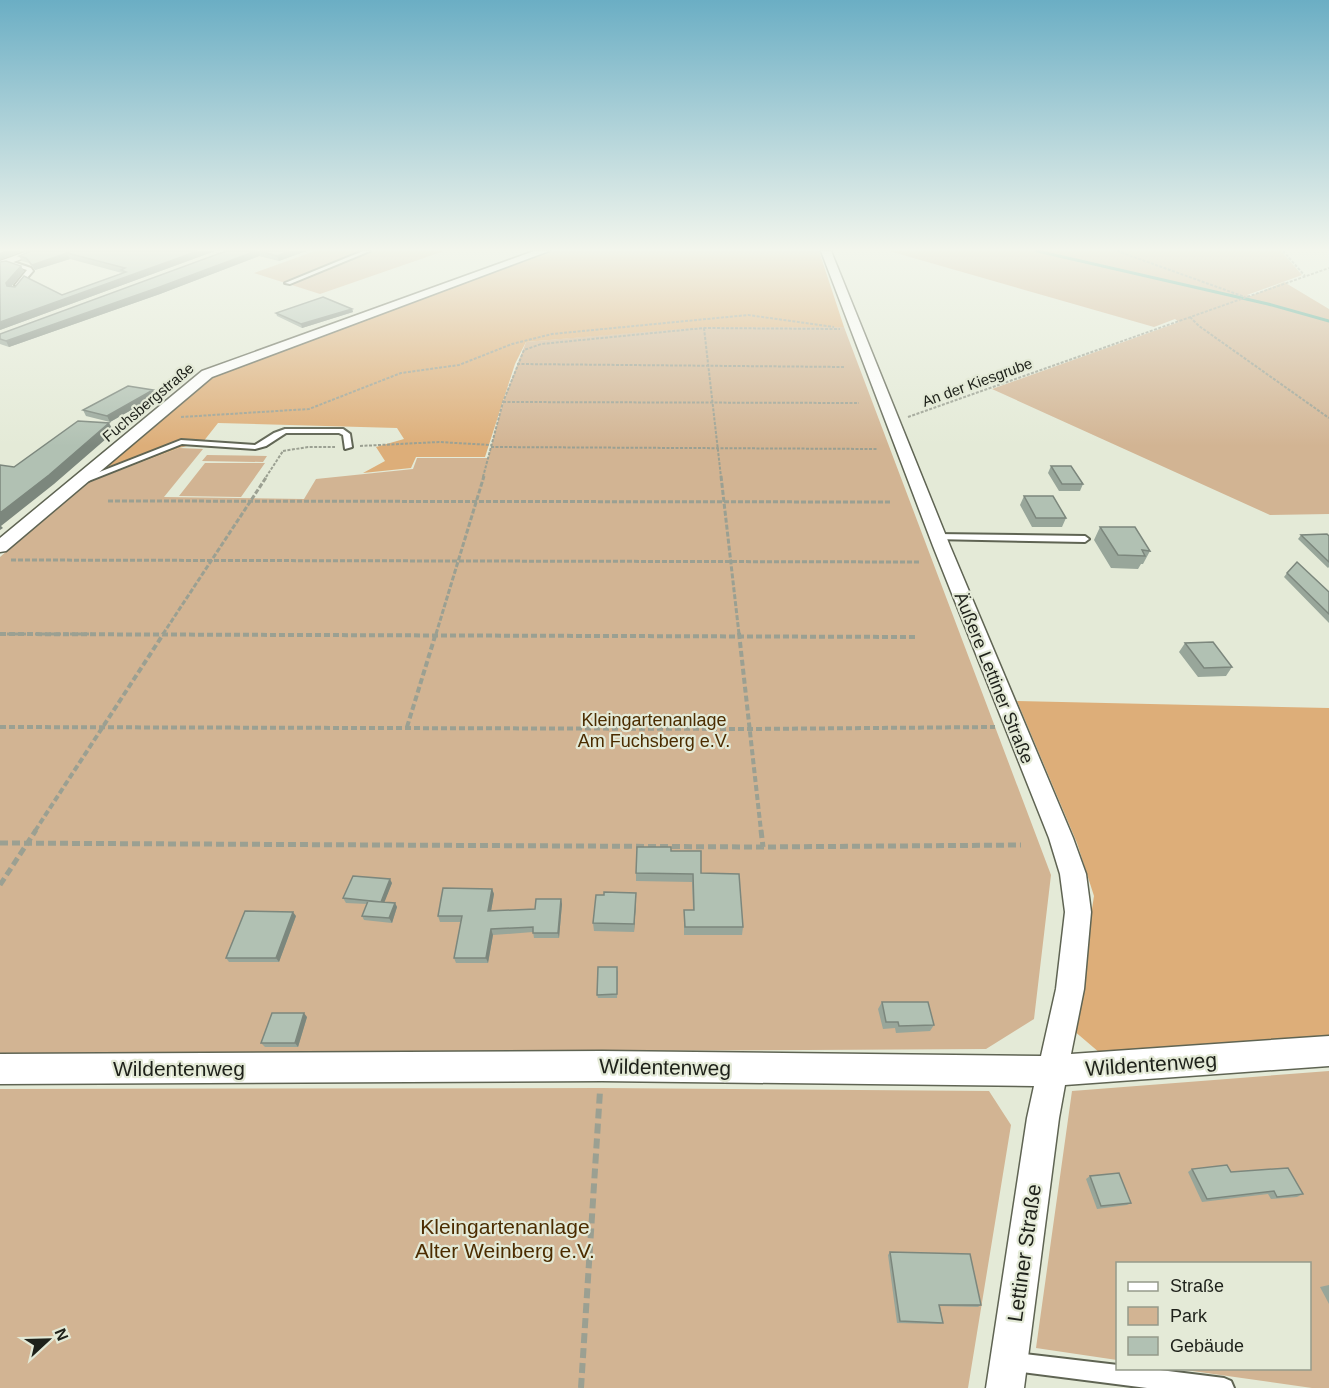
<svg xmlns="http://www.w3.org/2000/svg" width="1329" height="1388" font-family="Helvetica,sans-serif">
<rect width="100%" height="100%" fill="#e4ead7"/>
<path fill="#d2b493" d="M315 251H444L320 294 254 273Z
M889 251H1281L1302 275 1247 295 1251 296 1284 282 1329 309V514L1270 515 992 389 1179 322 1175 319 1154 327Z
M704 326 844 327 1051 875 1034 1019 986 1049 0 1054V557L83 484 179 448 203 449 164 497 304 499 316 479 413 469 417 458H488L503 402 526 342Z
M207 455 267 456 263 462 202 461Z
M205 463H265L241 497 179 496Z
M1329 1071V1388H1312L1178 1369 1310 1368V1264H1118L1117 1360 1036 1348 1072 1091Z
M600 1088 989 1091 1011 1125 968 1388H0V1089Z"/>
<path fill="#ddae79" d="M544 251H819L844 327H704L526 342 515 364 485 457H416L411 468 363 473 385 461 376 447 404 439 397 428 218 423 203 442 179 448 83 484 207 374Z
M1017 701 1329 708V1037L1100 1053 1073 1030 1094 896 1077 843Z"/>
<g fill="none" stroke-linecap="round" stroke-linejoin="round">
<path stroke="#50a48f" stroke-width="3" d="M1037 251 1268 304 1329 321"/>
<defs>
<path id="service" d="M363 251H370L290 284 285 283Z
M7 260 31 268 33 271 20 286 15 285 27 270 5 263Z
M285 429H343L350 434 352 447 345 449 343 435 339 433H286L266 446 255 449 182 444 86 482H83L79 480 181 440 255 445 274 433Z
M936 534 1085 536 1089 539 1085 542 933 539V535Z
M1015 1353 1118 1365V1368H1144L1224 1378 1231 1381 1234 1388H1147L1015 1371 1008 1369 1006 1362 1008 1355Z"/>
<path id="minor" d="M28 251H43L0 267V261Z
M534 251H549L212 377 6 551 0 552V538L202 371Z
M821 251H831L950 546 1073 838 1086 874 1091 912 1084 989 1071 1054 1329 1036V1066L1065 1085 1059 1118 1024 1388H986L1027 1118 1034 1086 602 1081 0 1084V1054L602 1051 1041 1056 1056 989 1065 912 1060 874 1049 838 933 546Z"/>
</defs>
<use href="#service" stroke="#5f6453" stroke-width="4"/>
<use href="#minor" stroke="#5f6453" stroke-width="3"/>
<path stroke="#9ba092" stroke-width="2" stroke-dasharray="3 1.5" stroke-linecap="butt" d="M1117 251 1245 297
M1283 251 1305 276
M1190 317 1199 326 1329 418
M704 328 721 477
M517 364 845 367
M503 402 859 403
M181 417 309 409 401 373 459 365 512 344 552 334 748 315 834 327
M908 417 1329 268
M360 446 439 442 491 445
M491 447 877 449
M283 451 308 447H335
M266 477 283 451
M483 477 503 402 524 350 541 344 704 328 840 329"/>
<path stroke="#9ba092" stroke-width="3" stroke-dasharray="5 2" stroke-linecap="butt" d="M721 476 739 634
M108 501 892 502
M11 560 919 562
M0 634H92
M163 634 267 476
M436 634 484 476"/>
<path stroke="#9ba092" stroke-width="4" stroke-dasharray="6 3" stroke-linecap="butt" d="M739 633 761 831
M0 634 915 637
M0 727 749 729 995 727
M407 727 436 633
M35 831 164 633"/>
<path stroke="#9ba092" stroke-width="5" stroke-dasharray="8 4" stroke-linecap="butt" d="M761 830 763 847
M0 843 763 847 1021 845
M0 885 36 830"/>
<path stroke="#9ba092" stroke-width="6" stroke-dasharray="10 5" stroke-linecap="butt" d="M581 1388 600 1091"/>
<use href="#service" fill="#fff" fill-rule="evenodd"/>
<use href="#minor" fill="#fff" fill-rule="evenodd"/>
</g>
<path fill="#98a69a" d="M31 251H215L0 330V262L24 271 11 287 62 295 122 273 70 259 35 270 29 263 22 261 19 256Z
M226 251H306L279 261 259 256 160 294 9 347 0 344V334Z
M352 309 353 312 302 328 277 316 276 313Z
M156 396 110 422 86 416 83 410Z
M1051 466 1083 484 1080 491H1059L1048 473Z
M1024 496 1066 518 1062 527H1032L1020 505Z
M1100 527 1150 551 1143 564H1141L1138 569 1111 568 1094 540Z
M1301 535 1329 536V567L1328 568 1298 539Z
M1287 573 1329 592V623L1284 577Z
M1185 643 1232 667 1226 676 1198 677 1179 652Z
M671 851 701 873 743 927 742 935H684V910H693L692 882 636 881V873Z
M392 883 384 902 395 903 397 907 392 923 364 920 362 916 367 904 346 903 343 898Z
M492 889 494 894 491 911 535 909 562 904 559 938H534L533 932 493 935 488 963H456L454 958 461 922H440L438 916Z
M636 901 634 932 594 931 593 923Z
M296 916 279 962H229L226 958Z
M618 970 617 998H598L597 995Z
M882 1002 934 1025 930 1031 896 1033 895 1028 883 1029 878 1009Z
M307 1017 298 1047H265L261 1043Z
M1192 1169 1231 1172 1303 1194 1297 1197 1271 1199 1268 1194 1202 1202 1188 1172Z
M1090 1176 1131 1203 1127 1205 1097 1209 1086 1179Z
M890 1252 981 1305 978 1307 940 1306 943 1323 940 1324 897 1323 888 1255Z
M1329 1285V1304L1320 1287Z"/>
<path fill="#7c877d" d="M5 251H22L0 260V253Z
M198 251H215L0 330V322Z
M256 251H258L259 256 160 294 9 347 6 341Z
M290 251H306L279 261 277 256Z
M67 253 70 259 35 270 32 265Z
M21 266 24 271 9 289 6 283Z
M352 309 353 312 302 328 301 324Z
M153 390 156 396 110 422 107 416Z
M109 423 114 432 54 484 1 526 3 528 0 530V513Z
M390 879 392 883 383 906 381 902Z
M492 889 494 894 490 917 488 911Z
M636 893V901L634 932V924Z
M561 899 562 904 559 938 558 933Z
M395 903 397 907 392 923 389 918Z
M293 912 296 916 279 962 276 958Z
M491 929 493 935 488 963 486 958Z
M304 1013 307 1017 298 1047 295 1043Z"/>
<path fill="#b1c1b3" stroke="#7c877d" stroke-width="1.5" d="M31 251H198L0 322V262L6 261 21 266 6 283 7 286 15 287 24 276 62 295 126 272 121 270 125 268 67 253 32 265 26 258 19 256Z
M226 251H256L157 288 6 341 0 339V334Z
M260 251H290L277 256Z
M323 297 352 309 301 324 276 313Z
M128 386 153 390 107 416 83 410Z
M78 421 109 423 49 475 0 513V465L14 467Z
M1051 466H1071L1083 484H1062Z
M1024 496H1053L1066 518H1036Z
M1100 527H1135L1150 551 1142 550 1145 556 1118 555Z
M1327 534 1329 536V562L1301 535Z
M1297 562 1329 592V614L1287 573Z
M1213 642 1232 667 1204 668 1185 643Z
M637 847H671V851H701V873L739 874 743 927H685L684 910H694L693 874 636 873Z
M353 876 390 879 381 902 343 898Z
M443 888 492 889 488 911 535 909 536 899H561L558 933H533V927L491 929 486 958H454L462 916H438Z
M604 892 636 893 634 924 593 923 596 895H604Z
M368 901 395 903 389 918 362 916Z
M245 911 293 912 276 958H226Z
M598 967H617V994L597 995Z
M882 1002H928L934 1025 899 1026 898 1022H886Z
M272 1013H304L295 1043H261Z
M1227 1165 1231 1172 1288 1168 1303 1194 1277 1197 1274 1191 1207 1199 1192 1169Z
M1119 1173 1131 1203 1101 1206 1090 1176Z
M890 1252 970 1254 981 1305H939L943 1323 900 1321Z"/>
<linearGradient id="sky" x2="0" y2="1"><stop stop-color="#6baec4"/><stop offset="0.56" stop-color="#f3f6ed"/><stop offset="1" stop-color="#f3f6ed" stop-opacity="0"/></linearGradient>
<rect width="1329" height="446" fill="url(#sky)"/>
<g text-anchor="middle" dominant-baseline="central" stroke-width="4.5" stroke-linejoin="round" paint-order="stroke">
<g font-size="15" fill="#1e211a" stroke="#e4ead7">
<text transform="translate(977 382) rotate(-20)">An der Kiesgrube</text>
<text transform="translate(148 402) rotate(-40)">Fuchsbergstraße</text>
</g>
<g font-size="18" fill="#1e211a" stroke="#e4ead7">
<text transform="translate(994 678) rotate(68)">Äußere Lettiner Straße</text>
</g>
<g font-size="18" fill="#4b2c00" stroke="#e4ead7">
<text x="654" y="720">Kleingartenanlage<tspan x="654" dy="21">Am Fuchsberg e.V.</tspan></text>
</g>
<g font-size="21" fill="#1e211a" stroke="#e4ead7">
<text transform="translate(1151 1064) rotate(-4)">Wildentenweg</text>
<text transform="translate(665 1067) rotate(1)">Wildentenweg</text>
<text x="179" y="1068">Wildentenweg</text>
<text transform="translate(1024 1253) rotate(-82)">Lettiner Straße</text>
</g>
<g font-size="21" fill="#4b2c00" stroke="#e4ead7">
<text x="505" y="1226">Kleingartenanlage<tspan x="505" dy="24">Alter Weinberg e.V.</tspan></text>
</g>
</g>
<rect x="1116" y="1262" width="195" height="108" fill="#e4ead7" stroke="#959a8b" stroke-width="1.5"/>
<rect x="1128" y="1282" width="30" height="9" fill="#ffffff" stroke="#959a8b" stroke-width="1.5"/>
<text x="1170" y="1292" font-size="18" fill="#1e211a">Straße</text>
<rect x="1128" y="1307" width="30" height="18" fill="#d2b493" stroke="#959a8b" stroke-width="1.5"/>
<text x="1170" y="1322" font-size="18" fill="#1e211a">Park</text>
<rect x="1128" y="1337" width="30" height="18" fill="#b1c1b3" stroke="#959a8b" stroke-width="1.5"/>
<text x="1170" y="1352" font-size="18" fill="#1e211a">Gebäude</text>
<g transform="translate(48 1340) rotate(68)" stroke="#e4ead7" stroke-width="4.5" paint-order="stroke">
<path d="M0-4.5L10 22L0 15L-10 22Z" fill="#1e211a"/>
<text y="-9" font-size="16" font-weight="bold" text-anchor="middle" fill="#1e211a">N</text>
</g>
</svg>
